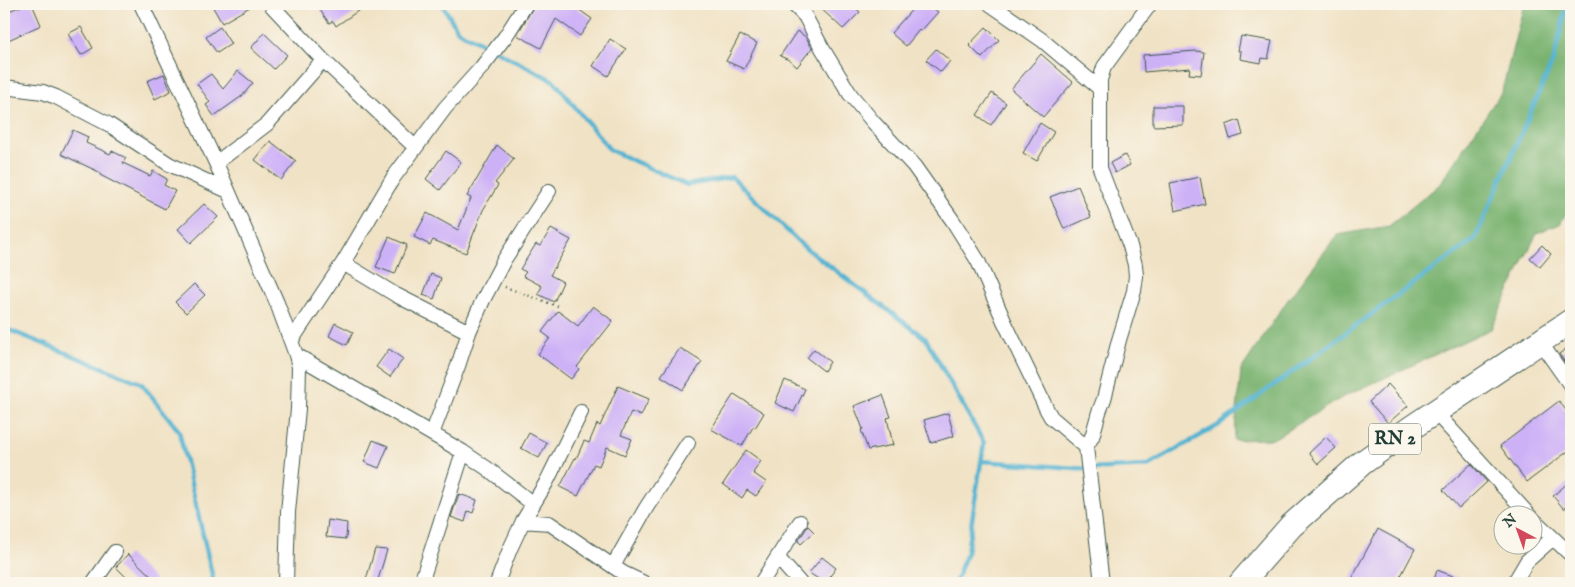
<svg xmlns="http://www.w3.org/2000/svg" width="1575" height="587" font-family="'IM FELL English',serif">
<rect width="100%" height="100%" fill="#fbf7ec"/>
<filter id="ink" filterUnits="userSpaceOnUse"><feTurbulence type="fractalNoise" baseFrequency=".02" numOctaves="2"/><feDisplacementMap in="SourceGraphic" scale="10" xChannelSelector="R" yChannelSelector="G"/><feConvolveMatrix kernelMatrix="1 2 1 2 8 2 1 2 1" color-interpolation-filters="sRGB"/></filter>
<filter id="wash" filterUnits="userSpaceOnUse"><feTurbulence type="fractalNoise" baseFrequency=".0096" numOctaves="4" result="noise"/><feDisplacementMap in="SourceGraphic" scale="20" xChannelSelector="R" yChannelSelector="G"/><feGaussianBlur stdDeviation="1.12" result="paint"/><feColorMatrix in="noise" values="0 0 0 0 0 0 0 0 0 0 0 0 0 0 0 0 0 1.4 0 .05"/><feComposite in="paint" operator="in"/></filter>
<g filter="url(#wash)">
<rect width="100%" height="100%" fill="#f0e2c5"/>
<path fill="#79b270" stroke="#4c7852" d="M1524 4H1571V205L1560 224 1537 233 1491 329 1343 397 1273 439 1234 440 1241 370 1287 301 1337 235 1389 226 1439 185 1502 91Z"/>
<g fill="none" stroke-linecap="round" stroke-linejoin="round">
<path stroke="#52b3d1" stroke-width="4.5" d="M442 4 458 31 554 81 610 150 687 185 732 177 802 245 926 339 984 443 967 552 955 583
M4 328 141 383 179 431 214 583
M982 461 1089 469 1147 466 1219 425 1475 239 1554 59 1567 4"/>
</g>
<g id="blocks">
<path fill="#cdb1f7" d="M26 4H32L41 25 4 42V13Z
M211 4H255L222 23Z
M330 4H368L336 26 333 21 329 23 320 10Z
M535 4H571L592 19 580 36 556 19 541 48 517 35Z
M816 4H851L860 12 843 29Z
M917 4H928L938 12 921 31 919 30 906 46 891 33Z
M81 27 93 48 81 55 68 34Z
M220 27 231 44 217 53 206 37Z
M986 27 999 40 982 58 969 45Z
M797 31 806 37 812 48 797 67 789 60 780 56Z
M264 33 287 55 274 69 251 48Z
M740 35 757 43 744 69 726 61Z
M1241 36 1272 41 1268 59 1262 58 1261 63 1240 59 1241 51H1238Z
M610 39 626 49 608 76 593 66Z
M936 49 950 61 941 72 926 60Z
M1196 51 1204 52 1201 75 1189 74 1190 68 1144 72 1143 55Z
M1041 54 1073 82 1043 117 1011 89Z
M238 71 253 83 242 96 214 116 206 105 210 102 197 84 211 74 223 89Z
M164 74 171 91 155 99 147 81Z
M992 93 1006 103 991 125 977 115Z
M1153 106H1183V125L1153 126Z
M1239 120 1243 135 1230 139 1226 125Z
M1040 123 1054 132 1037 161 1023 153Z
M73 130 88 137 86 143 110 154 112 151 126 158 123 163 150 176 153 171 167 179 164 185 175 191 165 209 100 175 101 173 61 154Z
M270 141 296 161 281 180 255 160Z
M497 145 514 159 495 183 498 185 483 210 466 253 433 240 430 245 414 237 427 213 458 230 471 198 467 196Z
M446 151 461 162 440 190 426 179Z
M1125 155 1130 165 1115 173 1110 163Z
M1200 177 1205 204 1175 211 1170 183Z
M1078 186 1091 217 1064 229 1050 197Z
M204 204 218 217 191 243 178 229Z
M551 229 571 240 550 275 563 282 554 302 538 294 542 286 523 276 526 272 520 269 536 244 540 246Z
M389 237 407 245 395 274 376 267Z
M1542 245 1551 254 1540 267 1530 258Z
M431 274 441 278 434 299 423 295Z
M194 284 205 295 186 313 175 302Z
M593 306 613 321 577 367 579 369 571 379 538 354 550 338 542 332 558 311 578 326Z
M335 323 353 332 347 345 329 336Z
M1571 345V371L1559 354Z
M680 348 702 362 683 390 661 376Z
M389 349 403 359 390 377 376 367Z
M814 349 830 362 824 371 807 358Z
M785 380 805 389 794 412 775 403Z
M1388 384 1408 406 1388 423 1369 402Z
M618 386 649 399 641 416 631 412 621 435 632 439 625 455 607 447 599 466 594 464 578 496 560 487 575 458 576 459 584 441 589 443 597 424 600 426Z
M734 394 764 413 755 428 753 427 742 446 711 429Z
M883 395 891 417 887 418 893 445 868 450 861 430 863 429 854 406Z
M1559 401 1571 417V449L1527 482 1500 446Z
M948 413 954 436 931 443 924 420Z
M529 433 547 443 539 458 521 448Z
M1326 437 1336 448 1318 464 1309 453Z
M373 440 388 446 379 468 364 462Z
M746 450 761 461 753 473 766 482 756 496 747 490 742 498 723 484Z
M1471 464 1487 482 1459 508 1443 490Z
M1571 480V503L1564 509 1553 496Z
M459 494 477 500 473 513 468 511 465 522 451 517Z
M328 520 347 523 346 539 326 537Z
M808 526 814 532 801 544 798 541Z
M1378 529 1415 549 1397 583H1349Z
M375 549 387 550 377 583H365Z
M128 554 158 583H132L116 567Z
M822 557 836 568 825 583 809 573Z
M1437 570 1469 582V583H1433Z"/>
</g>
</g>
<g filter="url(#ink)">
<use href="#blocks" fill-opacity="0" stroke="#3e564a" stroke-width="1"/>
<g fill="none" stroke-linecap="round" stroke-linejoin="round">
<defs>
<path id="minor" d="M141 4 216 163 277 303 296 355 299 367 298 409 288 512 286 583
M793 4 805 16 822 48 850 94 874 123 914 166 953 221 978 261 1004 321 1047 410 1051 417 1086 447
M990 4 1042 40 1099 88
M272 6 323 60 415 147
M4 87 43 92 56 97 108 124 169 164 228 191
M216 163 267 124 323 60
M343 263 396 295 469 332
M291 341 343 263 393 178 445 108 481 68 505 37 526 4
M1540 342 1571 386
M296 355 463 452 488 469 533 504
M1435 412 1528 514
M432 434 458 366 469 332 483 300 504 260 549 191
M1532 518 1571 555
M523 521 549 523 623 573 644 583
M778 558 800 583
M613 566 646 508 688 443
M93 583 115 552
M421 583 463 452
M497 583 510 549 523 521 546 483 581 412
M761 583 800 522
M1102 583 1086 447 1092 437 1099 412 1104 399 1119 340 1134 291 1136 276 1135 265 1130 246 1100 168V80L1104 67 1150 4
M1514 583 1527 561 1553 538"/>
<path id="trunk" d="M1241 583 1291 526 1362 463 1411 428 1571 321"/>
</defs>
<use href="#minor" stroke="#3e564a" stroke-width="16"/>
<use href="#trunk" stroke="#3e564a" stroke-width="26"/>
<path stroke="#3e564a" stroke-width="2.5" stroke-dasharray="1 4" stroke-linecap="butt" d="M505 287 560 307"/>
<use href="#minor" stroke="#fff" stroke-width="14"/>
<use href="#trunk" stroke="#fff" stroke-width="24"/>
</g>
</g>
<g text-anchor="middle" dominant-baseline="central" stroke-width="4.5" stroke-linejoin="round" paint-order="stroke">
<rect fill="#fbf7ec" stroke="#61756b" stroke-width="1" x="1369" y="423.5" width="52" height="31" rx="4"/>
<g font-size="18" font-weight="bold" fill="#1f3d34">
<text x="1395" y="439">RN 2</text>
</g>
</g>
<rect width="1575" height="587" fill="none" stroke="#fbf7ec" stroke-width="20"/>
<g transform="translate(1518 530) rotate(319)"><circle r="24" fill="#fbf7ec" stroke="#a3ada2"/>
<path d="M0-4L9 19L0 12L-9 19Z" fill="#d1495b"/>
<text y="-8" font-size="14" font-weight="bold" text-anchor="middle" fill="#1f3d34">N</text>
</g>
</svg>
